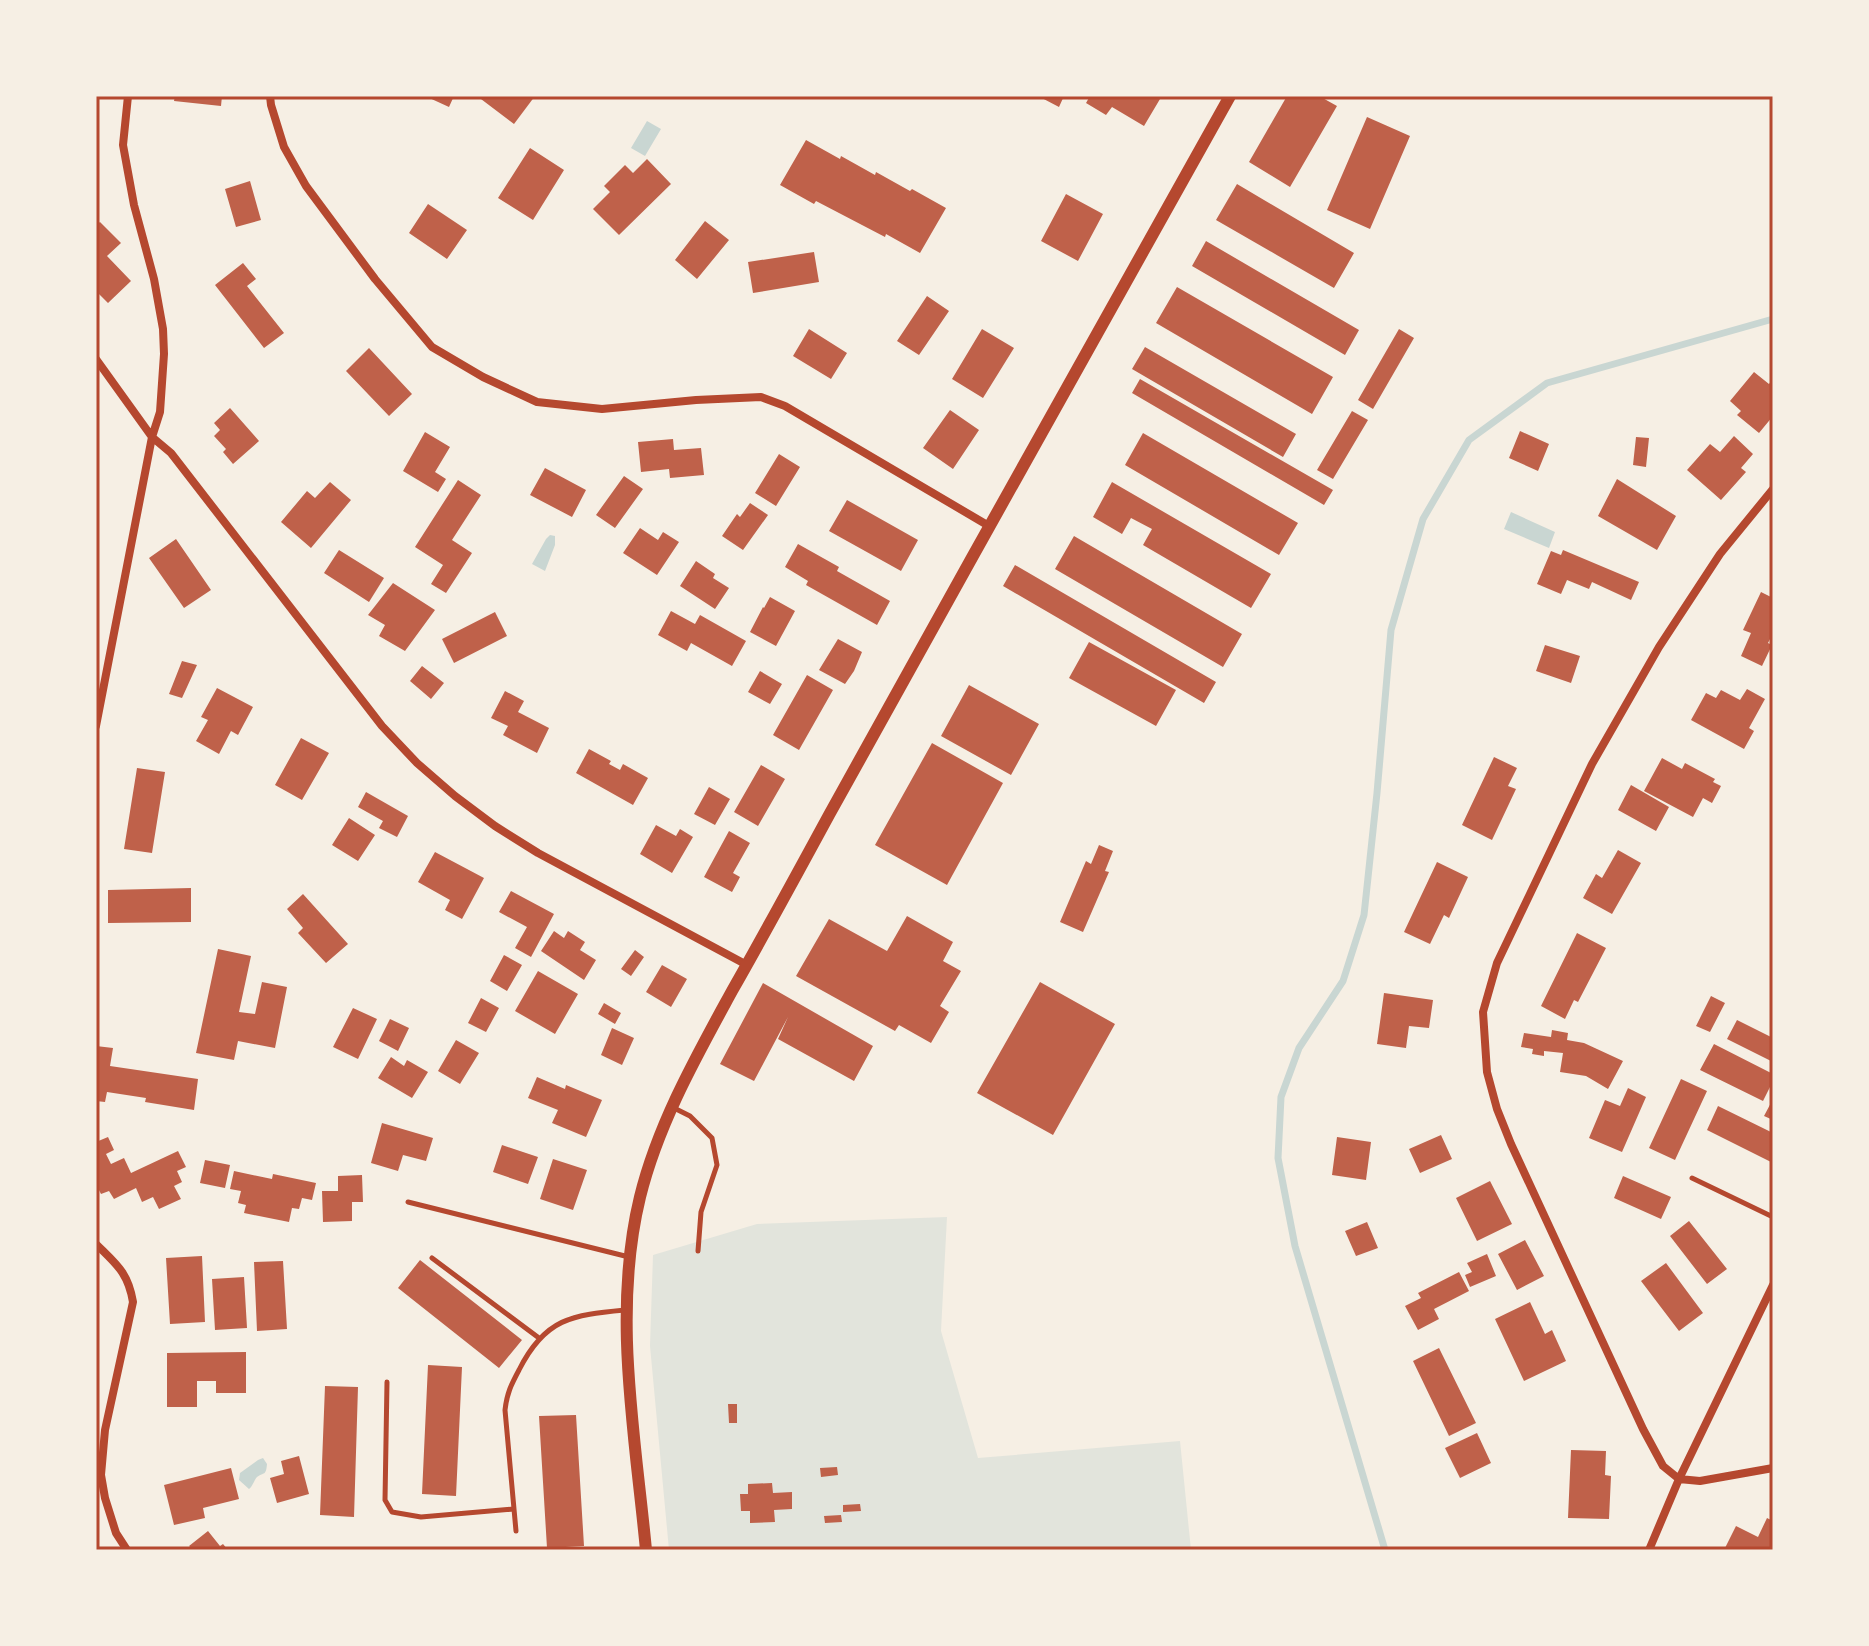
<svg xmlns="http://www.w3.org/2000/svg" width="1869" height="1646" font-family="Barlow,sans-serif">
<rect width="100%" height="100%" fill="#f6efe4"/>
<path fill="#e2e4dc" d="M947 1217 941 1331 978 1458 1180 1441 1191 1550H669L650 1346 653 1255 757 1224Z"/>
<path fill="#c9d6d2" d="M647 121 661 129 645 156 631 148Z
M1511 512 1555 532 1549 548 1504 529Z
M550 535 555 536V545L545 571 532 564 546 539Z
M263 1458 267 1464C266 1476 264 1472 257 1477 254 1480 253 1486 249 1489L239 1480 240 1473 258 1460Z"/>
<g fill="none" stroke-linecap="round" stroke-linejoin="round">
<path stroke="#c9d6d2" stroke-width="7" d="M1385 1550 1295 1246 1278 1158 1281 1097 1299 1048 1343 981 1364 915 1377 793 1391 630 1423 519 1469 440 1547 383 1773 319"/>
</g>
<path fill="#bf614a" d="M175 96H222L221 106 174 101Z
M425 96H454L449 107Z
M477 96H535L514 124Z
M1038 96H1064L1059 107Z
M1090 96H1155L1160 99 1144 126 1112 107 1106 115 1086 103Z
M1287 96H1319L1337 106 1290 187 1249 162Z
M1367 117 1410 136 1370 229 1327 210Z
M806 140 840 159 841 156 875 175 876 172 910 191 912 189 946 208 920 253 886 234 885 237 816 201 814 204 780 185Z
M530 148 564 170 533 220 498 198Z
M647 159 671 184 619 235 593 209 610 192 604 186 625 165 633 173Z
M250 181 261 220 236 227 225 189Z
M1237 184 1354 253 1334 288 1216 220Z
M1066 194 1103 214 1078 261 1041 241Z
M428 204 467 230 447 259 409 233Z
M705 221 729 240 697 279 675 260Z
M100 222 121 243 107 256 131 281 108 303 96 291V225Z
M1206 241 1359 330 1345 355 1192 266Z
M814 252 819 282 753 293 748 262Z
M243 263 256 279 247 286 284 333 264 348 215 285Z
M1177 287 1333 377 1312 414 1156 323Z
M927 296 949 311 919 355 897 341Z
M809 329 847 353 831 379 793 356Z
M982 329 1014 348 983 398 952 379Z
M1399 329 1414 338 1373 409 1358 400Z
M1145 347 1296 434 1283 457 1132 369Z
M369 348 412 394 389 416 346 371Z
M1754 372 1769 384 1773 379V416L1759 433 1737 415 1741 411 1730 401Z
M1140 379 1333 490 1324 505 1132 393Z
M230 408 259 441 233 464 223 452 226 449 214 436 220 430 214 423Z
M950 410 979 430 953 469 923 448Z
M1352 411 1368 420 1333 479 1317 470Z
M1520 431 1549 444 1538 471 1509 458Z
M425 432 450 447 435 472 446 479 438 492 403 471Z
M1143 433 1298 523 1279 555 1125 465Z
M1734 436 1753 454 1741 468 1746 472 1721 500 1687 470 1710 444 1720 452Z
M1636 437 1649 438 1646 467 1633 465Z
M673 439 674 450 701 448 704 475 670 478 669 469 641 472 638 442Z
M779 454 800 467 776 506 755 493Z
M545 468 586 490 572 517 530 495Z
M624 476 643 489 615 528 596 515Z
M1617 479 1676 516 1657 550 1598 516Z
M458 480 481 495 452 540 472 553 446 593 431 584 443 565 415 547Z
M330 482 351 500 311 548 281 522 307 491 315 498Z
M1112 482 1271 574 1251 608 1143 545 1152 529 1131 518 1122 534 1093 517Z
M847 500 918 540 901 571 829 531Z
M750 503 768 515 743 550 722 536 737 514 740 517Z
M640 528 658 540 663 532 679 542 657 575 623 553Z
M1074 536 1242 634 1223 667 1055 569Z
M176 539 211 590 184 608 149 558Z
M798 544 839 567 837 571 890 601 877 625 806 585 808 581 785 567Z
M339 550 384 578 369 602 324 573Z
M1563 550 1639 582 1631 600 1592 582 1589 589 1567 580 1561 594 1537 584 1551 551 1561 555Z
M696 561 715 574 713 578 729 588 715 609 680 586Z
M1015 565 1216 682 1204 703 1003 586Z
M393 583 435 610 405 651 379 636 385 625 368 615Z
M1761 592 1773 598V633L1768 643 1772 645 1762 666 1741 656 1751 633 1743 630Z
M770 597 795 611 776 646 750 632 763 607 764 608Z
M671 611 695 624 700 615 746 641 732 666 691 643 687 651 658 635Z
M495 612 507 636 454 663 442 639Z
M838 639 862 652 854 671 845 684 819 670Z
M1089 642 1176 690 1156 726 1069 678Z
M1545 645 1580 656 1571 683 1536 671Z
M182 661 197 665 182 698 169 694Z
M422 666 444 683 431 699 410 681Z
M760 671 782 684 770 704 748 692Z
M807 675 833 690 799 750 773 735Z
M969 685 1039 724 1011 775 941 736Z
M217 688 253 707 238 735 231 731 219 754 196 741 208 720 201 717Z
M1747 689 1765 699 1749 728 1754 731 1744 749 1691 720 1706 693 1716 698 1721 690 1740 700Z
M505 691 524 701 518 712 549 728 537 753 503 735 508 726 491 718Z
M301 738 329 753 302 800 275 785Z
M932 743 1003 783 947 885 875 845Z
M589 749 611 761 609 764 620 770 623 764 648 778 633 805 576 773Z
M1494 757 1517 768 1508 786 1516 789 1492 840 1462 825Z
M1662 758 1682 769 1685 763 1715 779 1713 782 1721 786 1712 803 1703 798 1693 817 1644 791Z
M761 765 785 779 758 826 734 812Z
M137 768 165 772 152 853 124 849Z
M1631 785 1669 807 1656 831 1618 810Z
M709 787 730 799 715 825 694 814Z
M366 792 408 816 397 837 379 828 383 821 358 807Z
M349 818 375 835 358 861 332 845Z
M656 825 676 836 680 829 693 837 672 873 640 854Z
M729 831 750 843 733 873 740 877 732 892 704 877Z
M1099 845 1113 851 1105 871 1109 872 1083 932 1060 922 1086 861 1091 864Z
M1618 850 1641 863 1612 914 1583 898 1596 874 1602 878Z
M435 852 484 878 462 919 445 910 450 900 418 882Z
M1437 862 1468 877 1449 918 1444 915 1430 944 1404 932Z
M191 888V922L108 923V890Z
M511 891 554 914 531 957 515 948 527 927 499 912Z
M303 894 348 944 326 963 298 933 303 928 287 909Z
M907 916 953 942 943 961 961 971 940 1006 949 1012 931 1043 899 1025 895 1031 796 976 829 919 887 951Z
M554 931 564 938 568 931 585 942 580 950 596 960 584 980 541 951Z
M1577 933 1606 948 1578 1002 1574 1000 1565 1019 1541 1006Z
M218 949 251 956 239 1012 255 1014 262 982 287 987 275 1048 238 1041 234 1060 196 1053Z
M635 950 644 957 631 976 621 969Z
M504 955 522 965 507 991 490 981Z
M662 965 687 979 671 1007 646 992Z
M538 971 578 994 555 1034 515 1011Z
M1040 982 1115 1024 1053 1135 977 1093Z
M763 983 873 1046 854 1081 778 1039 788 1017 754 1081 720 1064Z
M1384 993 1433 1000 1429 1028 1409 1026 1406 1048 1377 1044Z
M1711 996 1725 1003 1710 1032 1696 1026Z
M481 998 499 1008 486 1032 468 1023Z
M604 1003 621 1013 615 1024 598 1014Z
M353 1008 377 1019 358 1059 333 1047Z
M390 1019 409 1028 398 1051 379 1041Z
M1737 1020 1773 1038V1062L1727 1039Z
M612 1028 634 1038 622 1065 601 1055Z
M1552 1030 1568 1033 1567 1040 1584 1043 1623 1061 1608 1089 1586 1076 1560 1072 1563 1053 1544 1051V1056L1532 1054 1533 1049 1521 1047 1524 1033 1551 1037Z
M456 1040 479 1053 460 1084 438 1071Z
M1714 1044 1773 1074V1081L1763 1101 1700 1070Z
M96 1046 113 1048 110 1066 198 1079 194 1110 145 1102 146 1098 107 1092 105 1102 96 1101Z
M391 1057 404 1066 407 1060 428 1072 412 1098 378 1078Z
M537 1077 565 1089 566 1085 602 1100 586 1137 552 1123 558 1110 528 1098Z
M1681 1079 1707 1091 1675 1160 1649 1148Z
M1628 1088 1646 1097 1622 1152 1589 1138 1605 1100 1620 1106Z
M1773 1099V1120L1764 1116Z
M1718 1106 1773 1133V1163L1707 1130Z
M382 1123 433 1138 426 1161 403 1155 398 1171 371 1163Z
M1441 1135 1452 1159 1420 1173 1409 1149Z
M108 1137 114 1150 106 1154 111 1164 124 1158 131 1173 178 1151 186 1167 177 1171 182 1182 174 1186 181 1199 159 1209 153 1197 142 1202 136 1188 114 1199 109 1191 101 1194 96 1184V1142Z
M1337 1137 1371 1142 1366 1180 1332 1175Z
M502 1145 538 1157 528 1184 493 1172Z
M553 1159 587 1170 573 1210 540 1199Z
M205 1160 230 1165 225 1188 200 1183Z
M234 1171 272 1179 273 1174 316 1183 312 1200 302 1198 299 1209 292 1208 289 1222 244 1213 246 1205 238 1203 241 1191 230 1189Z
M362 1175 363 1202H352V1221L323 1222 322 1191H338V1176Z
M1623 1176 1671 1197 1661 1219 1614 1198Z
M1490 1181 1512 1224 1477 1241 1456 1198Z
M1689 1221 1727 1269 1707 1284 1670 1236Z
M1367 1222 1378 1248 1356 1256 1345 1231Z
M1525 1240 1544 1276 1517 1290 1498 1254Z
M1487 1254 1496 1276 1470 1287 1465 1275 1472 1272 1467 1263Z
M202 1256 205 1322 170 1324 166 1258Z
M420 1260 522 1340 499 1368 398 1288Z
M283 1261 287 1329 257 1331 254 1262Z
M1666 1263 1703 1313 1679 1331 1641 1281Z
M1459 1272 1469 1291 1434 1309 1439 1319 1418 1330 1405 1306 1421 1298 1418 1293Z
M244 1277 247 1328 215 1330 212 1279Z
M1530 1302 1545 1334 1552 1330 1566 1361 1524 1381 1495 1319Z
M1439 1348 1476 1423 1449 1436 1413 1361Z
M246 1352V1393H216V1381H197V1407H167V1353Z
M428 1365 462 1367 456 1496 422 1494Z
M325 1386 358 1387 354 1517 320 1515Z
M728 1404H737V1423H729Z
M576 1415 584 1546 547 1548 539 1416Z
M1477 1433 1491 1463 1460 1478 1445 1448Z
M1571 1450 1606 1451 1605 1475 1611 1476 1609 1519 1568 1518Z
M299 1456 309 1494 277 1503 270 1478 284 1474 281 1461Z
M837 1467 838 1475 821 1477 820 1468Z
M231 1468 239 1499 203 1508 205 1518 174 1525 164 1485Z
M772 1483 773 1493 792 1492V1509L774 1510 775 1522 750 1523V1511H741L740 1494H748V1484Z
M860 1504 861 1511 843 1512V1505Z
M841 1515 842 1522 825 1523 824 1516Z
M1767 1518 1773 1521V1550H1724L1736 1526 1758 1537Z
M208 1531 220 1546 223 1544 228 1550H193L189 1546Z"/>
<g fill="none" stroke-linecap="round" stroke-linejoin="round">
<path stroke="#b5482f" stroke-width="5" d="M672 1107 690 1116 712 1138 717 1165 701 1212 698 1251
M1692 1178 1773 1217
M408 1202 629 1257
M432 1258 539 1338
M387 1382 385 1500 392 1512 421 1517 514 1509
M516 1531 505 1410C507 1393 511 1385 519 1370 545 1318 572 1315 625 1310"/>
<path stroke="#b5482f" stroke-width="8" d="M270 96 271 105 284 147 306 186 375 279 432 347 483 377 537 402 602 409 696 400 761 397 785 406 989 526
M96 359 152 437 171 453 382 726 417 763 455 796 495 826 538 853 747 965
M1773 489 1720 554 1659 647 1592 764 1497 963 1483 1012 1487 1072 1497 1109 1511 1144 1643 1429 1663 1466 1679 1479 1700 1481 1773 1468
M96 726 152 437 160 412 164 354 163 329 154 279 134 205 123 145 128 96
M96 1244C116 1264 128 1272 133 1302L105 1430 101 1475 105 1498 116 1533 127 1550
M1649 1550 1679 1479 1773 1285"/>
<path stroke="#b5482f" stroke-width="12" d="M646 1550C635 1434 612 1312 640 1197 658 1124 696 1057 732 991 765 933 797 874 829 815 962 575 1096 335 1230 96"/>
</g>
<rect width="1869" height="1646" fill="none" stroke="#f6efe4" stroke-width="196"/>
<rect x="98" y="98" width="1673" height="1450" fill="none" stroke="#b5482f" stroke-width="3"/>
</svg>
